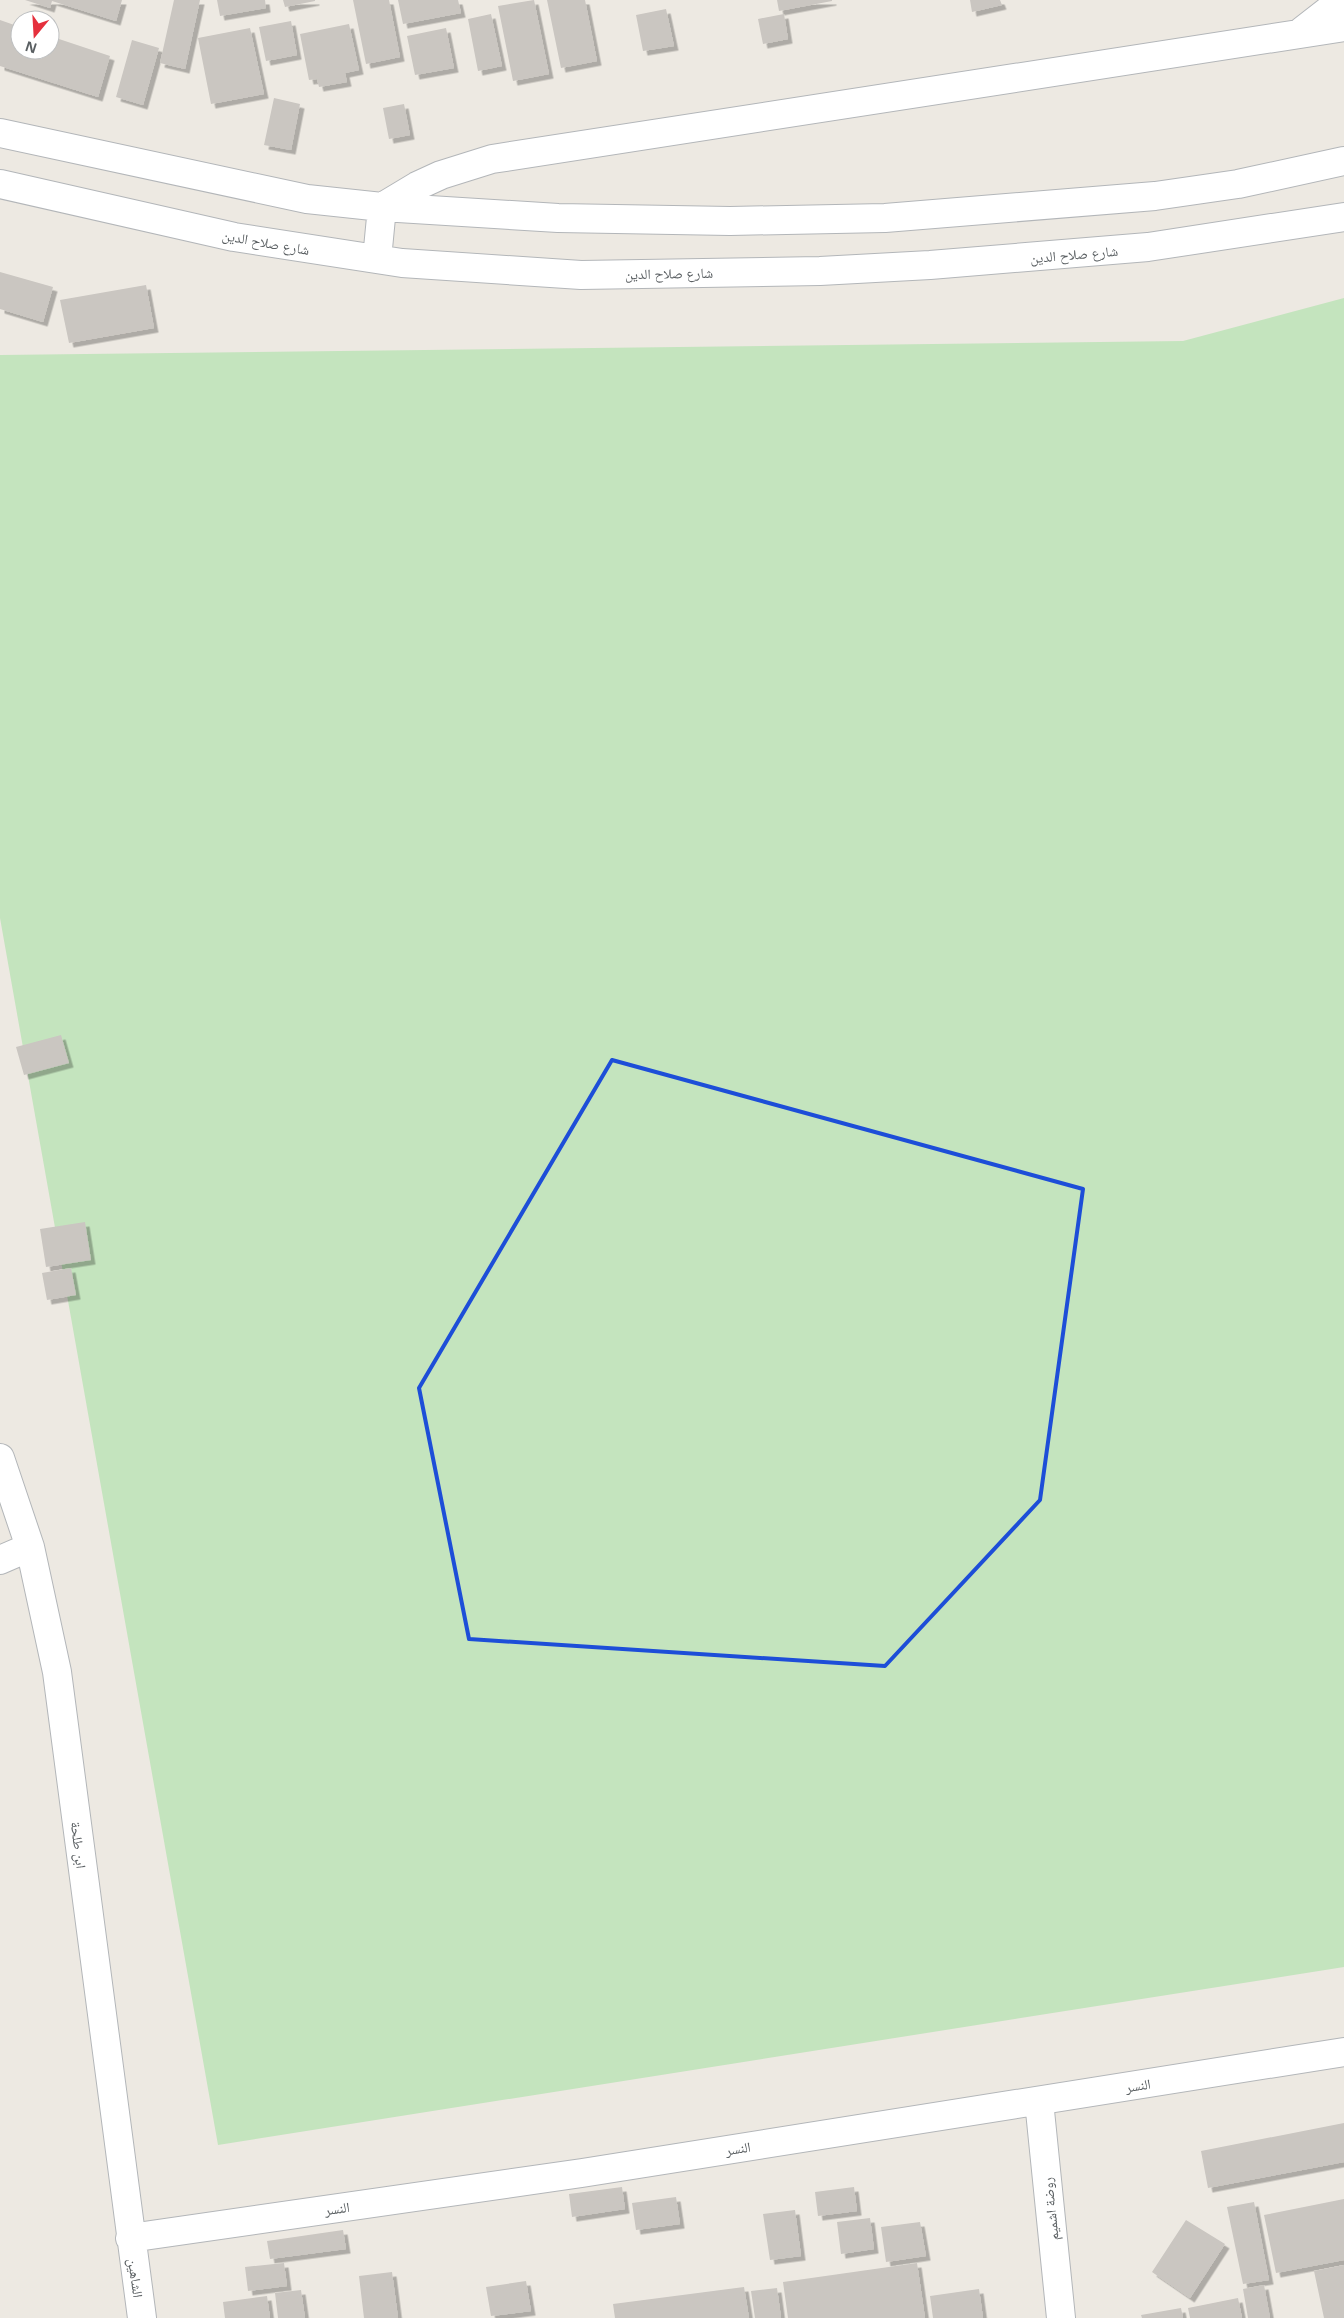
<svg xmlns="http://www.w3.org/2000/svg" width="1344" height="2318" font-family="'Noto Sans','Noto Naskh Arabic',sans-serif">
<defs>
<filter id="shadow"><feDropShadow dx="4.5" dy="4.5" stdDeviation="0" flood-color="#0004"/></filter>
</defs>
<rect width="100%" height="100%" fill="#ede9e2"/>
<path fill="#c4e4be" d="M1344 298V1967L218 2145 0 918V355L1183 341Z"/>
<path fill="#cac6c1" filter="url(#shadow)" d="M25 0H122L116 21 52 1 50 8Z
M174 0H200L185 69 160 63Z
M217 0H265L266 8 220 16Z
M283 0H315V1L285 7Z
M353 0H389L400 57 366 64Z
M398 0H458L461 13 403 24Z
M534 0 549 74 513 81 498 6Z
M547 0H585L597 61 561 68Z
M777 0H832V1L779 11Z
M970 0H1000L1002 5 972 12Z
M666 9 674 46 643 51 636 15Z
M491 14 502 66 478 71 468 19Z
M784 14 788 39 763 44 758 19Z
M0 20 20 27V50H50V36L110 56 98 97 0 66Z
M291 21 297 55 266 61 259 27Z
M349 24 359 70 345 73 347 82 319 87 317 79 309 80 300 34Z
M250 28 264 94 211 104 198 38Z
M446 28 454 68 415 75 407 36Z
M132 40 159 48 143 105 116 97Z
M274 98 300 104 291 150 264 145Z
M404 104 410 135 389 139 383 108Z
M0 272 53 287 43 322 0 309Z
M146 285 154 328 69 343 60 300Z
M61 1035 69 1063 24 1075 16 1047Z
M85 1222 91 1260 46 1267 40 1229Z
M71 1268 76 1295 47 1300 42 1273Z
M1344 2123V2162L1208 2188 1201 2151Z
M622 2187 625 2209 572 2217 569 2194Z
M854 2187 857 2211 818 2216 815 2192Z
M676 2197 680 2224 636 2230 632 2203Z
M1344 2199V2260L1276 2273 1264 2215Z
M1254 2202 1269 2280 1243 2284 1227 2207Z
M795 2210 801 2256 770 2260 763 2214Z
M870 2218 874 2249 841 2254 837 2222Z
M1186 2220 1225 2244 1190 2298 1152 2272Z
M920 2222 926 2256 886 2262 881 2227Z
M343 2230 346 2249 270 2259 267 2241Z
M284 2263 287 2286 248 2291 245 2267Z
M917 2263 925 2318H788L783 2282Z
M1344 2265V2318H1324L1314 2271Z
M392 2272 398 2318H364L359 2276Z
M526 2281 531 2311 491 2316 486 2287Z
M1264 2285 1270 2318H1248L1243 2289Z
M744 2287 749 2318H615L613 2304Z
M777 2288 781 2318H755L751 2291Z
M979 2289 983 2318H933L930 2296Z
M301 2290 305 2318H278L275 2293Z
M267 2296 270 2318H225L223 2302Z
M1238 2298 1242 2318H1190L1188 2308Z
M1181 2308 1183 2318H1142L1141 2315Z"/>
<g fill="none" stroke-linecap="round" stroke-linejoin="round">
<defs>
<path id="minor" d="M1302 31 1342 0
M0 133 307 199 382 207 558 218 730 221 885 218 1155 196 1238 184 1344 161
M0 184 234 237 402 263 581 275 820 271 930 265 1148 247 1344 217
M377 259 382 207 417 186 441 175 492 159 1344 27
M0 1458 30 1547 57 1672 142 2318
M0 1560 30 1547
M1039 2101 1061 2318
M130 2238 582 2173 1344 2052"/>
</defs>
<use href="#minor" stroke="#b3b6b9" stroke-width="30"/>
<use href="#minor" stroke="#fff" stroke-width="28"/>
</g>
<path fill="none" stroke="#1d4ed8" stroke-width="4" stroke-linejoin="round" d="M612 1060 1083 1189 1040 1500 885 1666 469 1639 419 1388Z"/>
<g text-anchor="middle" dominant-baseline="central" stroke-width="4" stroke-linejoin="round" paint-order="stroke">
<g font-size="14" fill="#5a5f62" stroke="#fff">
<text transform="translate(266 242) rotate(10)">شارع صلاح الدين</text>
<text transform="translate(1074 254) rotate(-5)">شارع صلاح الدين</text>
<text transform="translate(669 273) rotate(-1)">شارع صلاح الدين</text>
<text transform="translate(79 1845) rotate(83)">ابن طلحة</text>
<text transform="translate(1138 2085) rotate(-9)">النسر</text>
<text transform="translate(738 2148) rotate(-9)">النسر</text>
<text transform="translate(337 2208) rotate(-8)">النسر</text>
<text transform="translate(1050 2209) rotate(-96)">روضة اشميم</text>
<text transform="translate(136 2278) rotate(82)">الشاهين</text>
</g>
</g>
<g transform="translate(35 35) rotate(198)"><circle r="24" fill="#ffffff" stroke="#bdbfc0"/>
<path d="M0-4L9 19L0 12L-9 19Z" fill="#e5303d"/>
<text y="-8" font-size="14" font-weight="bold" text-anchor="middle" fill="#5a5f62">N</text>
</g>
</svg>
